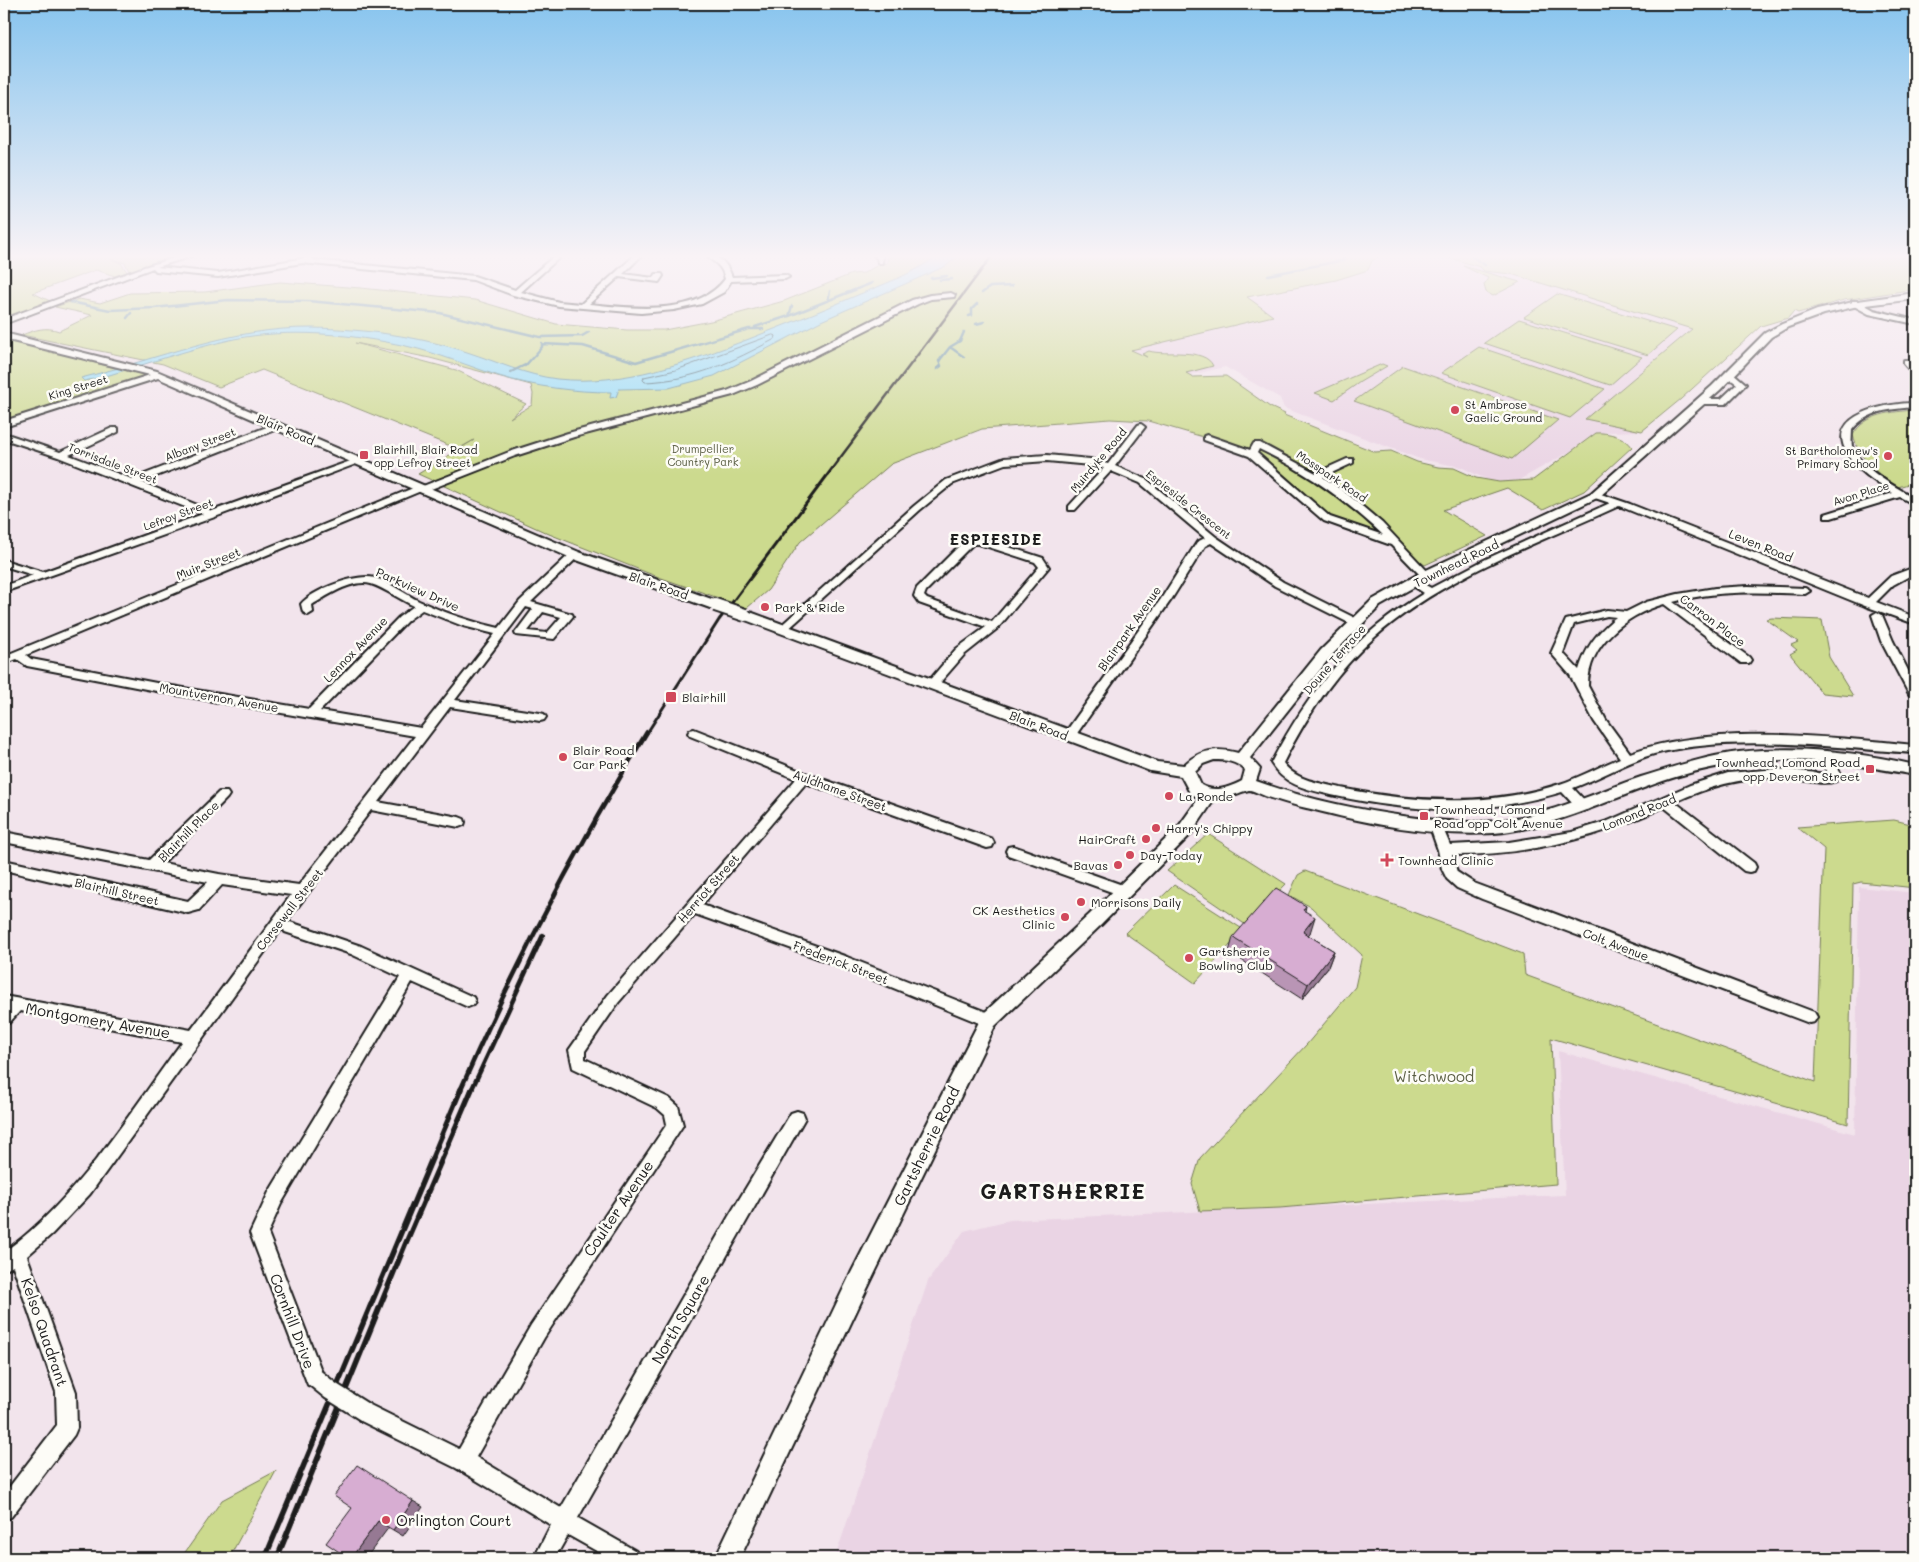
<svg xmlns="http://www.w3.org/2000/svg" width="1919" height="1562" font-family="Mali,sans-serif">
<rect width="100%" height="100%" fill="#f2e4ec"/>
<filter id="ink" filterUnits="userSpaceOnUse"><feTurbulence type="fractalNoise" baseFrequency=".02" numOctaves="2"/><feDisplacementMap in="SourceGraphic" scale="10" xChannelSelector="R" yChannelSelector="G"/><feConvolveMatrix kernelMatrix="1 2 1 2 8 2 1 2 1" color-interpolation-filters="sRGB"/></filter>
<g filter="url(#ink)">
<path fill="#ead4e4" d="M1380 256H1443L1511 274 1693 329 1586 419 1642 431 1605 432 1519 480 1492 482 1461 467 1420 459 1284 408 1280 398 1225 367 1191 375 1128 349 1273 316 1249 299 1370 270 1375 259Z
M1859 887 1915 893V1558H835L928 1281 964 1231 1010 1220 1565 1195 1558 1051 1855 1134Z"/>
<path fill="#ccda8e" stroke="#747b55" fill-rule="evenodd" d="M4 256H180L129 271 125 263 111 259 121 263 127 272 115 276 96 270 33 293 50 301 12 316 4 313Z
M893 256H1381L1372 261 1368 270 1336 280 1247 297 1273 316 1131 350 1147 357 1142 354 1149 351C1165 356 1205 347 1213 366L1186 373 1193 377 1226 376 1270 407 1285 414 1284 415 1375 452 1391 451 1417 462 1438 467 1454 468 1476 478 1499 482 1533 480 1596 433C1608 432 1626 437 1632 447L1584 491 1543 510 1507 488 1443 510 1487 536 1425 565 1387 539 1333 519 1238 447 1148 421 1110 419 982 429 891 464 800 542 768 590 747 608 653 575 549 534 418 474 474 440 458 449 262 370 219 387 163 364 22 335C34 330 46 326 59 331L92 315 55 307 79 299 100 303 130 293 205 292 280 282 361 288 475 300 556 324 627 330H664L711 321 784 301 852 274 864 273 878 265 887 263 888 257ZM355 343 430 358 531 385 533 394 532 405 510 418 526 404 456 370Z
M1443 256H1915V289L1844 300 1798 313 1794 311 1788 318 1761 326 1681 399 1642 431 1585 419 1692 329 1511 274 1484 271 1480 267Z
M1463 266 1520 282 1493 296 1486 292 1484 285 1488 278Z
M1557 294 1677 330 1648 355 1524 317Z
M1519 319 1642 357 1610 385 1484 343Z
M4 339 146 376 4 420Z
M1479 347 1605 389 1570 418 1441 373Z
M1382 364 1387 366 1360 382 1334 400 1315 393Z
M1403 366 1558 420 1512 459 1354 401Z
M1915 410V482L1898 487C1877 474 1859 459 1853 435 1865 413 1893 412 1915 410Z
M1772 618 1822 620 1829 657 1853 696 1822 693 1790 654 1797 650 1791 645 1798 642 1766 619Z
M1894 820 1915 825V888L1861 882 1853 884 1848 1124 1551 1038 1556 1184 1280 1208 1200 1211 1192 1184 1200 1158 1307 1044 1355 987 1362 955 1311 907 1289 895 1298 875 1305 871 1523 954 1525 975 1815 1082 1824 849 1797 827Z
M1208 834 1286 884 1246 925 1167 871Z
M1174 885 1244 930 1195 983 1125 933Z
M276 1471 229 1558H181L222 1500Z"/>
<path fill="#95dcf7" stroke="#658f9f" d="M937 256H958L946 266 821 321 714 376 669 388 619 389 616 397 610 398 611 392C575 392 535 387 499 376 468 366 438 353 406 346 351 334 289 328 234 339 189 349 146 364 103 377L84 381 81 378C158 359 231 327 312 328 364 329 418 336 467 352 498 362 525 375 557 379 624 386 688 362 749 339 784 325 819 312 853 297 881 285 912 275 937 256Z"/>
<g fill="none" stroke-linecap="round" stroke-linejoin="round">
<path stroke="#4c6974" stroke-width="1" d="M773 335 776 336 775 339C731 362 696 380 645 382L643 380 644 377 676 370Z"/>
<path stroke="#658f9f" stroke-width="2.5" d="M1471 256 1485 265
M1268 275 1345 260 1341 256
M931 278 947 276
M940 280 952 279
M982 293 990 287 1012 286
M828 301 830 291
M70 302 110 310 154 308 228 300 308 301 440 313 540 337 582 336 589 332
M789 316 792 306
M969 316 972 315V309L977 304
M127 318 131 313
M976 324 984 322
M755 327 789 316 872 283
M543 344 583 346 636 362 749 329H763
M950 347 964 357
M525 366 542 347V343
M937 369 941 366 939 361 950 347 960 341 964 332
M511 372 527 364"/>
<defs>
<path id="minor" d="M181 256H192L157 267 218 273 311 257 314 260 474 276 515 290 554 256H561L521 292 559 302 581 304 634 256H641L623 274 654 278 656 274H662L663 276 659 282 619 277 589 304C631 308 697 317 725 279 722 266 716 263 706 256 720 256 727 263 732 277L785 275 789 277 785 279 731 281 724 292 702 304 674 310 641 313 559 306 513 295 473 280 302 263 218 277 156 271 153 268 4 324V319L144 267Z
M874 256H883L882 263H878L877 258Z
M951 293 955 295 954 297 931 299 918 304 757 385 733 395 574 437 515 456 426 491H421L26 655 31 659 172 686 309 709 399 617 414 606C401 600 384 588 371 584 352 579 327 596 312 605L313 612 308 615 303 612 301 604C313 590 356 573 375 578 390 582 405 594 419 601 445 613 472 622 499 628L520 601 571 553H579L580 555 531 602 572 614 573 616 554 639 516 635 515 633 533 609 526 607 455 700 540 713 544 714 546 717 544 720 540 721 450 707 378 802 459 817 464 819 465 822 464 825 459 827 371 810 290 917 90 1194 52 1234 27 1256 76 1392 77 1428 74 1435 11 1517 4 1520V1494L57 1425 56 1392 13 1266 4 1271V1252C76 1201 130 1112 182 1042L20 1011 9 1023 4 1025V996L191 1030 291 895 222 885 199 910 188 913 4 870V860L188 901 208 882 4 842V832L149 860 219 792H227L229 795 227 798 163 863 219 874 299 885 415 736 172 694 27 666 17 659 4 664V656L418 486H423L509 452 568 433 727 391 751 381 912 300 930 295ZM422 610 463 626 495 634 421 728 320 711 407 621ZM543 612 561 617 547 633 528 631Z
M1852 301H1858L1874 310 1915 320V324L1869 314 1852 305Z
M1904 360H1910L1915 366V373H1912L1904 364Z
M1726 372H1732L1746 384 1726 404H1697L1696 402 1700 399H1721L1737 384 1726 376Z
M1915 403V407C1892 409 1868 410 1852 430 1852 435 1851 441 1852 446 1858 467 1897 488 1915 498V505L1900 497 1831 518H1825V514L1893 493C1877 483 1857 471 1847 453 1824 413 1890 403 1915 403Z
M277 423 280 424V428L141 482 212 511 356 459H362L364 461 215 517 4 592V586L33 575 4 566V560L43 572 203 514 58 457 4 439V433L60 452 112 428H118V432L69 455 132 479Z
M1141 424 1145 427 1115 466 1146 479 1216 537 1283 582 1359 620 1360 622 1359 624H1351L1275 586 1211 543 1205 546 1171 600 1073 739H1065L1063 736 1065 733 1161 599 1197 542 1205 538 1140 483 1111 471 1075 510H1069V506L1104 468 1090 465 1047 461 1005 464 952 484 920 510 785 632H777L776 630 914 506 946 480 1004 458 1047 455 1090 459 1108 464 1138 425Z
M1207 435 1250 450 1254 443H1260L1316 473 1347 459H1353V463L1323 477 1350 496 1382 523 1431 575 1430 577H1422L1391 545 1324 521 1249 456 1204 440V436ZM1259 449C1305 471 1346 500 1383 535L1330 517 1257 453Z
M1595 492 1630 504 1868 598 1891 576 1915 567V573L1893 585 1876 602 1915 617V624L1865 606 1619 506C1536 544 1444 576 1375 637 1336 671 1306 717 1283 763 1296 781 1321 783 1341 788 1414 803 1489 807 1560 784 1581 777 1600 766 1620 758L1594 721 1570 675 1551 653 1566 620 1607 610 1626 612 1646 602 1678 594 1715 588 1748 586 1805 588 1810 591 1805 594C1761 592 1716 590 1673 602L1749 657 1751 660 1749 663H1741L1664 604C1626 615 1588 644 1588 686L1606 720 1630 753C1710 723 1830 737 1915 745V753C1833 748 1734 733 1654 754 1626 762 1601 778 1573 788L1590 806 1589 809C1578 813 1569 799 1562 792 1484 815 1415 813 1336 796 1311 790 1285 787 1271 763 1309 690 1353 636 1424 593L1409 583 1410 581H1418L1431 588 1486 559 1610 503 1592 497 1590 495ZM1607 616 1616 617C1596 634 1587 645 1579 670L1563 653 1574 624Z
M970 538 984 539 1043 558 1049 567 998 628 964 655 937 686 933 687 927 683 956 649 986 627 919 603 914 596 917 588 966 539ZM973 544H979L1035 562 1039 567 992 622 927 599 924 596 926 591Z
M1877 612 1882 615 1893 641 1915 684V698L1909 694 1881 641 1872 615Z
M694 729 808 774 992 839 994 843 992 847 987 848 806 783 702 905 847 957 994 1015 997 1020 994 1025 989 1027 837 965 695 914 618 1003 585 1051V1059L669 1098 678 1106 683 1125 544 1338 476 1457 561 1508 729 1216 791 1113 797 1111 803 1113 805 1118 578 1518 636 1551 639 1558H609L568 1535 555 1558H534L551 1525 456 1468 359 1420 356 1413 359 1406 366 1403 459 1449 531 1325 667 1124 665 1115 657 1108 573 1068 569 1050 608 995 796 779 690 736 688 733 690 730Z
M1826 753 1830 754 1841 774 1836 781C1821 786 1803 779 1787 778 1747 776 1711 785 1675 802L1754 863 1756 867 1754 871 1749 872 1744 871 1664 807C1597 839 1527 855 1452 855L1457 872 1474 883 1814 1012 1817 1017 1814 1022 1809 1023 1482 899 1457 888 1447 879 1442 869 1438 850 1430 827 1431 824H1441L1450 845 1509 842 1572 832 1608 821 1690 785 1728 773 1778 769 1828 774 1820 757Z
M1013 846 1128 887 1130 891 1128 895 1123 896 1008 855 1006 851 1008 847Z
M290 922 361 946 473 997 475 1001 473 1005 468 1007 412 982 281 1204 268 1233 324 1378 322 1385 315 1387 308 1385 250 1233 269 1192 400 977 351 954 285 932 283 928 285 924Z"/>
<path id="tertiary" d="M1915 293V299L1858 306 1824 314 1788 327 1771 337 1720 390 1599 497 1430 578 1380 606 1331 656 1250 758 1260 769 1256 781C1306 799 1358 810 1410 817 1439 821 1468 824 1497 821 1550 815 1591 794 1641 777 1673 767 1706 756 1739 752 1798 745 1858 752 1915 765V775C1821 758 1756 750 1663 781 1607 800 1554 828 1494 833 1433 837 1369 824 1311 809 1296 806 1282 801 1268 797 1262 795 1255 791 1250 790 1244 790 1225 800 1214 800L1191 834 1101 925 995 1026 867 1289 740 1558H715L851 1273 983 1014 1089 915 1179 826 1199 798 1190 793 1181 776 1150 771 740 618 739 615 740 612H750L1157 762 1184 765C1199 750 1217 747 1238 753L1321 650 1372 600 1422 572 1591 493 1712 386 1765 333 1782 324 1817 310 1858 301ZM1214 760C1226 760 1236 761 1245 770L1242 781C1228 788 1214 793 1201 785L1195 772 1203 764Z
M4 333 157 371 579 552 720 602 721 605 720 608H710L571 558 158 378 4 427V421L150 375 4 339Z"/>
</defs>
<use href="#minor" stroke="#1c1c1c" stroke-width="4"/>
<use href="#tertiary" stroke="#1c1c1c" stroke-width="4"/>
<use href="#minor" fill="#fdfcf7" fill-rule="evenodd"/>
<use href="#tertiary" fill="#fdfcf7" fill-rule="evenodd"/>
<path stroke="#1c1c1c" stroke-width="2.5" d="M837 462 992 256"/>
<path stroke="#1c1c1c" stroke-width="3" d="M647 733 719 620 838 461"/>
<path stroke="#1c1c1c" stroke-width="4.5" d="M460 1091C514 967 577 847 647 732
M471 1091 543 935"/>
<path stroke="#1c1c1c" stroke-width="5.5" d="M265 1558 461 1089
M277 1558 405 1245 472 1089"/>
<defs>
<path id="minor-bridge" d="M315 1378 331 1391 366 1413"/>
<path id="tertiary-bridge" d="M715 605 745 615"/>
</defs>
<use href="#minor-bridge" stroke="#1c1c1c" stroke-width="22" stroke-linecap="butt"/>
<use href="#tertiary-bridge" stroke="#1c1c1c" stroke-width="16" stroke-linecap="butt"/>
<use href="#minor-bridge" stroke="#fdfcf7" stroke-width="18"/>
<use href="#tertiary-bridge" stroke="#fdfcf7" stroke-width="12"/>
</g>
<path fill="#b995b5" stroke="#1c1c1c" d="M1306 906 1305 911 1310 933 1308 935 1334 951 1328 967 1302 999 1229 952 1233 937Z"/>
<path fill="#967993" stroke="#1c1c1c" d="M1315 917 1310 933 1297 948 1303 932Z
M1334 951 1328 967 1302 999 1308 984Z
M413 1501 423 1507 403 1536 393 1530Z
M378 1521 389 1527 366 1558H351Z"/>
<path fill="#d7add2" stroke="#1c1c1c" d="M1276 888 1306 906 1303 910 1315 917 1303 932 1334 951 1308 984 1233 937Z
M357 1465 413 1501 393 1530 378 1521 351 1558H348L326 1543 352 1508 334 1496Z"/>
</g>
<linearGradient id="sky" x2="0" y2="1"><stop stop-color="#87c4ee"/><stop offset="0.54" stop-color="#f9f3f6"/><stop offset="1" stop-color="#f9f3f6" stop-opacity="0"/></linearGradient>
<rect width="1919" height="475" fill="url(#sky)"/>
<g fill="#d1495b" stroke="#fdfcf7" stroke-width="2">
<circle cx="1455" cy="410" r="5"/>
<rect x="359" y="450" width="10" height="10" rx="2.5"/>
<circle cx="1888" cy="456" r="5"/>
<circle cx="765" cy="607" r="5"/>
<rect x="665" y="691" width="12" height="12" rx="2.5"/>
<circle cx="563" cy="757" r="5"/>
<rect x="1865" y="764" width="10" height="10" rx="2.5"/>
<circle cx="1169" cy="796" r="5"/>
<rect x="1419" y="811" width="10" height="10" rx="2.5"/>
<circle cx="1156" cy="828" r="5"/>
<circle cx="1146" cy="839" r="5"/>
<circle cx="1130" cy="855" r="5"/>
<path d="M1384.5 852.5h5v5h5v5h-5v5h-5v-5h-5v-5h5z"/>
<circle cx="1118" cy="865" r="5"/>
<circle cx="1081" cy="902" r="5"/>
<circle cx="1065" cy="917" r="5"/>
<circle cx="1189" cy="958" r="5"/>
<circle cx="386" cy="1520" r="5"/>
</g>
<g text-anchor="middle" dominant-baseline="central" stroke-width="5" stroke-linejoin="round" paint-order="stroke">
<g font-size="11" fill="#1c1c1c" stroke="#fdfcf7">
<text transform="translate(78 387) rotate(-17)">King Street</text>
<text transform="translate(200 444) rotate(-21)">Albany Street</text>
<text transform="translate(1098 460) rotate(-50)">Muirdyke Road</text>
<text transform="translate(113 463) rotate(21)">Torrisdale Street</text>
<text transform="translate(1332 476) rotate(34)">Mosspark Road</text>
<text transform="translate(1861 493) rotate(-17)">Avon Place</text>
<text transform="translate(1189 504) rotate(38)">Espieside Crescent</text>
<text transform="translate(178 514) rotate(-20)">Lefroy Street</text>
</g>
<g font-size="11" fill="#1c1c1c" stroke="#fdfcf7" text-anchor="start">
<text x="1465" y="404">St Ambrose<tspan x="1465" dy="13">Gaelic Ground</tspan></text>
<text x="374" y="449">Blairhill, Blair Road<tspan x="374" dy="13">opp Lefroy Street</tspan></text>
<text x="1878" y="450" text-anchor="end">St Bartholomew's<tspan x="1878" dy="13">Primary School</tspan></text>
</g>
<g font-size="11" fill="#5a5e44" stroke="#fdfcf7">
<text x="703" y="448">Drumpellier<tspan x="703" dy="13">Country Park</tspan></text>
</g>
<g font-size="12" fill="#1c1c1c" stroke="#fdfcf7">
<text transform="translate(286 429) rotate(23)">Blair Road</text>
<text transform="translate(1761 545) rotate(22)">Leven Road</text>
<text transform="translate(208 563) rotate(-22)">Muir Street</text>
<text transform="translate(1456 563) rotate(-26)">Townhead Road</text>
<text transform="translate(659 585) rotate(19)">Blair Road</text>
<text transform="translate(418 589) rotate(24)">Parkview Drive</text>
<text transform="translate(1713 620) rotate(37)">Carron Place</text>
<text transform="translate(1129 628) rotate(-55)">Blairpark Avenue</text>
<text transform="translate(355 649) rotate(-46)">Lennox Avenue</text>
<text transform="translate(1334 659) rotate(-49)">Doune Terrace</text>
<text transform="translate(219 697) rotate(10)">Mountvernon Avenue</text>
<text transform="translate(1039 725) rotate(21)">Blair Road</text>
<text transform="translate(840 790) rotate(20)">Auldhame Street</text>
<text transform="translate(1639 812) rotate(-22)">Lomond Road</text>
<text transform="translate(188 831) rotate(-45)">Blairhill Place</text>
<text transform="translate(708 888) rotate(-49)">Herriot Street</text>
<text transform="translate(117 891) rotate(13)">Blairhill Street</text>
<text transform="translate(289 909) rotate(-52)">Corsewall Street</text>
<text transform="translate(1616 944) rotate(21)">Colt Avenue</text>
<text transform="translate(841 962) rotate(21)">Frederick Street</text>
</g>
<g font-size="12" fill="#1c1c1c" stroke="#fdfcf7" text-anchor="start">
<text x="775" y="607">Park &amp; Ride</text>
<text x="682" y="697">Blairhill</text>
<text x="573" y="750">Blair Road<tspan x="573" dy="14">Car Park</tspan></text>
<text x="1860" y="762" text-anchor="end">Townhead, Lomond Road<tspan x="1860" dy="14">opp Deveron Street</tspan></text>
<text x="1179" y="796">La Ronde</text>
<text x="1434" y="809">Townhead, Lomond<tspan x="1434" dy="14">Road opp Colt Avenue</tspan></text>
<text x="1166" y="828">Harry's Chippy</text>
<text x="1136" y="839" text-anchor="end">HairCraft</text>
<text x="1140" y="855">Day-Today</text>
<text x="1398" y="860">Townhead Clinic</text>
<text x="1108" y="865" text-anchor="end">Bavas</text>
<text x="1091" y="902">Morrisons Daily</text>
<text x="1055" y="910" text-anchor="end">CK Aesthetics<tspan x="1055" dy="14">Clinic</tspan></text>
<text x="1199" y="951">Gartsherrie<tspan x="1199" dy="14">Bowling Club</tspan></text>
</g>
<g font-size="15" font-weight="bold" letter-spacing="1" fill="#1c1c1c" stroke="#fdfcf7">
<text x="996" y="539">ESPIESIDE</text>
</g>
<g font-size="15" fill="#1c1c1c" stroke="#fdfcf7">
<text transform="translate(98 1020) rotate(10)">Montgomery Avenue</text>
<text transform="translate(926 1146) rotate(-64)">Gartsherrie Road</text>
<text transform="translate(618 1208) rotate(-56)">Coulter Avenue</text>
<text transform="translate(680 1319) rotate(-60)">North Square</text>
<text transform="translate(293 1321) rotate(69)">Cornhill Drive</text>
<text transform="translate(45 1332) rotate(71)">Kelso Quadrant</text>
</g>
<g font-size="15" fill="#5a5e44" stroke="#fdfcf7">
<text x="1434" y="1076">Witchwood</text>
</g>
<g font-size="15" fill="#1c1c1c" stroke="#fdfcf7" text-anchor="start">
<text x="396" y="1520">Orlington Court</text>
</g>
<g font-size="21" font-weight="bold" letter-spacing="1" fill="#1c1c1c" stroke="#fdfcf7">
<text x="1063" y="1190">GARTSHERRIE</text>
</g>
</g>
<rect width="1919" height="1562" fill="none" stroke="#fdfcf7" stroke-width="20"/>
<rect x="10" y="10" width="1899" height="1542" fill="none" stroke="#1c1c1c" stroke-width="2" filter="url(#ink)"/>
</svg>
